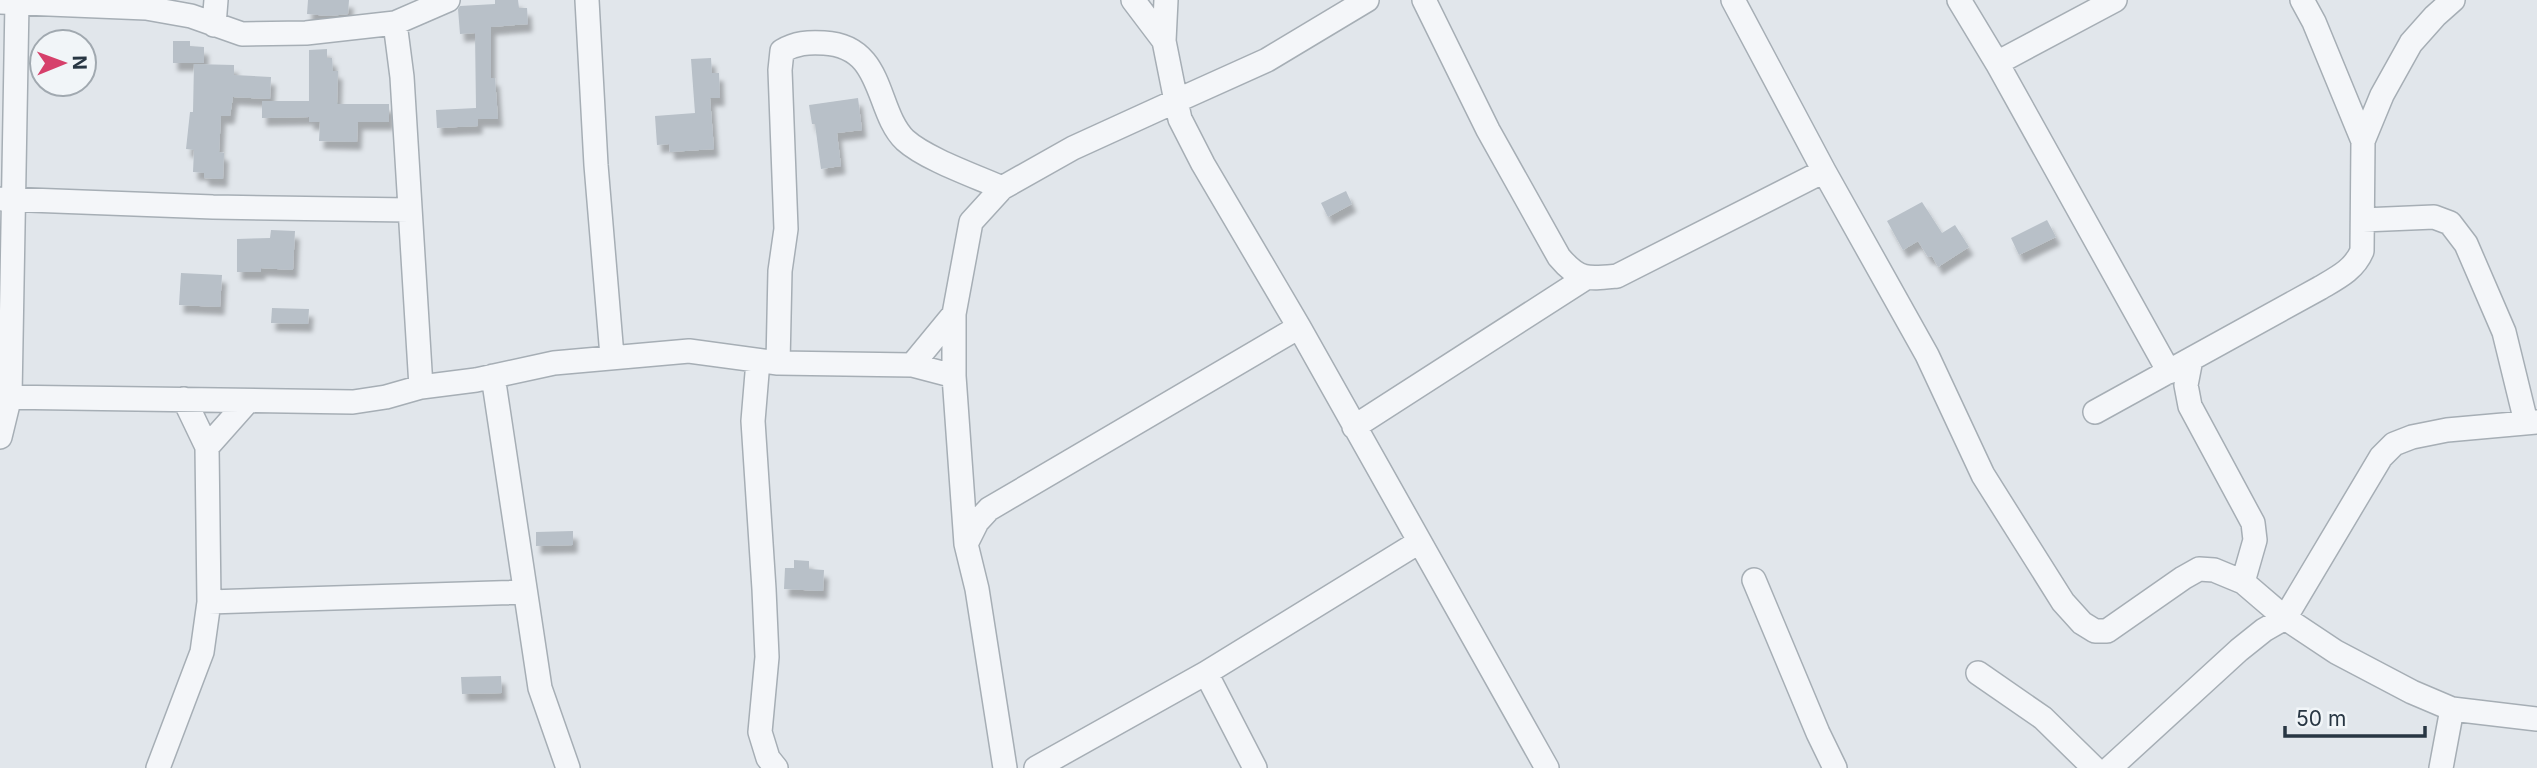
<svg xmlns="http://www.w3.org/2000/svg" width="2537" height="768" font-family="Inter,sans-serif">
<defs>
<filter id="shadow"><feDropShadow dx="4.5" dy="8" stdDeviation="2" flood-color="#0004"/></filter>
</defs>
<rect width="100%" height="100%" fill="#e1e6eb"/>
<path fill="#b8c0c8" filter="url(#shadow)" d="M308 0H349L348 14 329 16 307 14Z
M495 0H518L519 8H527L528 24 491 27V78H495L498 119H478V126L437 128 436 110 476 108 475 33 460 34 458 9 460 6 495 4Z
M173 41H190V46L204 47V63H173Z
M327 49V58H332L333 71H338L337 104H389V122H358L357 142 319 141 320 122H309V117L262 118V101H309V50Z
M711 58 712 73H719L720 98H710L714 149 670 152 669 144 657 145 655 116 695 113 691 59Z
M194 64 234 65V75L271 77 270 99 233 97 230 116H221L219 152 224 153 223 179 204 178V173L193 172 194 150 186 149 190 112H193Z
M858 98 862 130 837 133 841 166 821 169 815 124H812L809 105Z
M1346 191 1352 204 1328 217 1321 203Z
M1922 202 1942 233 1955 225 1969 247 1938 267 1932 256 1928 257 1918 241 1903 250 1887 221Z
M2047 220 2056 237 2019 255 2011 238Z
M271 230 295 231 293 270 261 268V272H237V239L270 238Z
M181 273 222 275 220 307 179 305Z
M272 308 309 309 308 324 271 323Z
M573 531V545L536 546V532Z
M794 560 809 561V569L824 570 823 591 784 589 785 568H794Z
M501 676 502 693 462 694 461 677Z"/>
<g fill="none" stroke-linecap="round" stroke-linejoin="round">
<defs>
<path id="street" d="M587 0 596 165 612 356
M1133 0 1164 41
M1367 0 1267 60 1176 101 1180 119 1203 164 1299 327 1547 768
M1424 0 1488 130 1559 257C1579 281 1588 279 1617 276L1824 171
M1733 0 1824 171 1927 355 1983 475 2063 602 2082 623 2095 631H2107L2183 578 2199 569 2214 570 2243 582 2285 618 2336 652 2412 692 2452 709 2537 719
M1959 0 1997 63 2169 372
M2302 0 2314 22 2363 141
M0 2 146 8 191 16 242 34 306 33 395 23 448 0
M395 23 402 77 421 387
M214 25 216 0
M1997 63 2115 0
M3 199 213 207 409 210
M2363 220 2434 217 2450 223 2466 244 2504 332 2526 422
M2191 359 2186 385 2190 406 2253 523 2255 540 2243 582
M758 361 753 421 764 589 767 657 760 732 768 758 776 768
M778 363 780 271 786 229 780 70 782 51C796 43 808 42 824 43 885 46 875 111 905 140 926 159 975 176 1002 188
M912 365 954 314
M493 376 540 688 568 768
M954 376V314L971 222 1002 188 1073 148 1176 101 1164 41 1166 0
M0 397 353 402 386 397 421 387 476 380 554 363 689 351 778 363 912 365 954 376 966 544 977 589 1005 768
M2095 412 2320 288C2337 278 2354 270 2362 251L2363 141 2382 95 2411 43 2435 16 2453 0
M1354 427 1584 279
M0 437 10 396 17 2
M207 447 248 401
M966 544 977 522 989 509 1299 327
M1754 580 1818 733 1835 768
M209 602 525 592
M1206 673 1419 542
M1978 673 2043 718 2094 768
M158 768 202 652 209 602 207 447 184 399
M1036 768 1206 673 1255 768
M2110 768 2239 650 2264 630 2285 618 2381 457 2394 444 2412 437 2447 430 2537 422
M2441 768 2452 709"/>
</defs>
<use href="#street" stroke="#a6aeb5" stroke-width="26"/>
<use href="#street" stroke="#f4f6f9" stroke-width="23"/>
</g>
<g transform="translate(63 63) rotate(89)"><circle r="33" fill="#f1f5f8" stroke="#a1a9b0" stroke-width="2"/>
<path d="M0-5L12 26L0 18L-12 26Z" fill="#d6406b"/>
<text y="-10" font-size="19" font-weight="bold" text-anchor="middle" fill="#283643">N</text>
</g>
<path d="M2285 726v10h140v-10" fill="none" stroke="#283643" stroke-width="3.5"/>
<text x="2296" y="726" font-size="21" fill="#283643" stroke="#f1f5f8" stroke-width="5" paint-order="stroke">50 m</text>
</svg>
